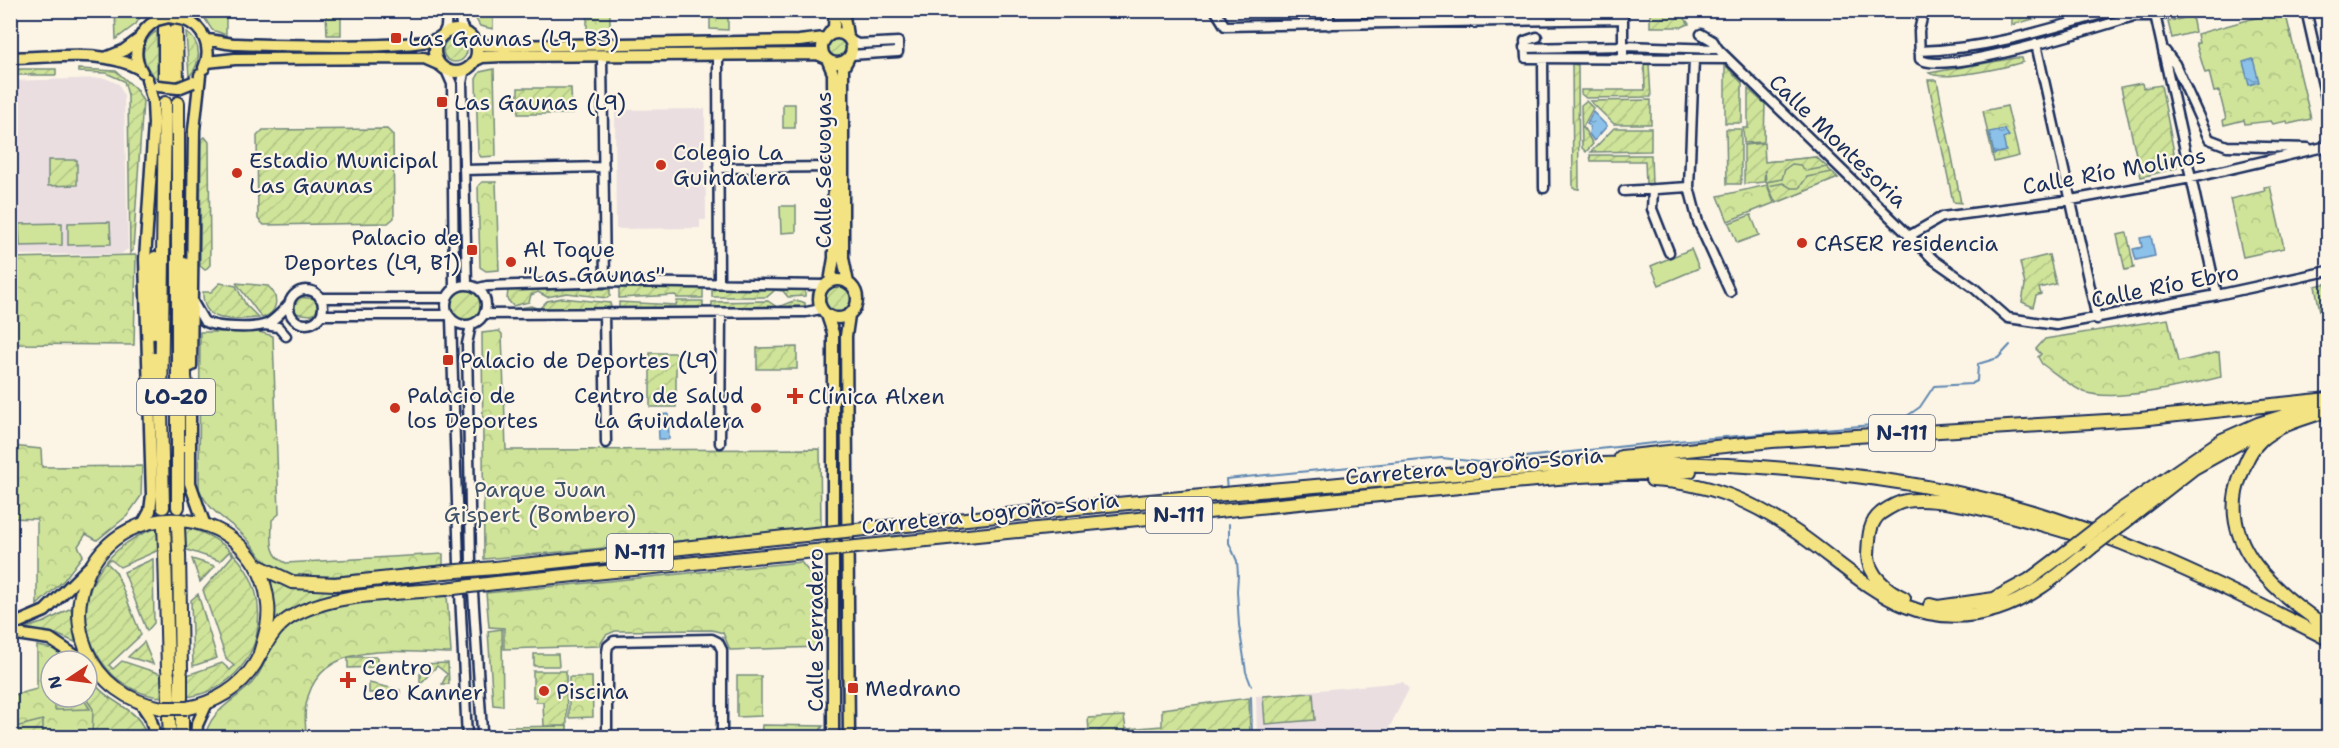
<svg xmlns="http://www.w3.org/2000/svg" width="2339" height="748" font-family="'Shantell Sans',sans-serif">
<defs>
<pattern id="park-crowns" width="20" height="18" patternUnits="userSpaceOnUse" patternTransform="scale(1.5)"><rect width="20" height="18" fill="#cfe499"/><path d="M2 6a3 3 0 1 1 6 0M12 15a3 3 0 1 1 6 0" fill="none" stroke="#b1c486"/></pattern>
<pattern id="garden-furrows" width="10" height="10" patternUnits="userSpaceOnUse" patternTransform="scale(1.5)"><rect width="10" height="10" fill="#cfe499"/><path d="M-1 1l2-2M0 10L10 0M9 11l2-2" fill="none" stroke="#b1c486"/></pattern>
<pattern id="water-ripples" width="26" height="14" patternUnits="userSpaceOnUse" patternTransform="scale(1.5)"><rect width="26" height="14" fill="#8cc2ea"/><path d="M2 4q2-2 4 0t4 0M15 11q2-2 4 0t4 0" fill="none" stroke="#729ec1"/></pattern>
</defs>
<rect width="100%" height="100%" fill="#fcf5e5"/>
<filter id="ink" filterUnits="userSpaceOnUse"><feTurbulence type="fractalNoise" baseFrequency=".0167" numOctaves="2"/><feDisplacementMap in="SourceGraphic" scale="12" xChannelSelector="R" yChannelSelector="G"/><feConvolveMatrix kernelMatrix="1 2 1 2 8 2 1 2 1" color-interpolation-filters="sRGB"/></filter>
<g filter="url(#ink)">
<path fill="#eadee1" d="M105 78 119 84 124 96 128 249 121 254 11 255 10 81Z
M705 109 706 220H700V228L616 229 615 110Z
M1403 682 1409 689 1388 730 1391 738 1257 737 1256 696Z"/>
<path fill="#cfe499" stroke="#758a7c" stroke-width="1.5" d="M2192 16 2195 32 2172 38 2168 22Z
M783 104H795V128H783Z
M780 206H796V232L781 233Z
M1751 215 1759 235 1737 243 1729 223Z
M110 222 111 244 68 245V223Z
M62 223V245L20 246 19 224Z
M1691 249 1699 268 1659 285 1651 266Z
M534 654H558L559 666H534Z"/>
<path fill="url(#park-crowns)" stroke="#758a7c" stroke-width="1.5" d="M115 11H144L136 24 116 39Z
M200 11H226V35L212 30Z
M326 11H341V35H327Z
M475 11H493V29L480 26 476 19Z
M587 11H610V31H587Z
M710 11H728V30L710 29Z
M2280 11H2285L2311 119 2288 124 2287 121 2273 124 2271 121 2245 124 2244 120 2224 125 2223 120 2226 119 2219 91 2214 92 2209 72 2205 73 2196 43H2199L2197 34Z
M494 69 496 156 481 157 478 153 476 79 480 72Z
M2007 106 2019 156 1994 162 1983 111Z
M1816 157 1838 178 1776 203 1766 181 1765 162Z
M482 182H496L499 270 486 271 480 267 478 186Z
M1767 185 1774 203 1728 221 1718 196Z
M2270 186 2284 248 2243 257 2230 199 2265 191 2264 187Z
M136 255 134 345 11 344V258Z
M2168 319 2178 362 2219 352 2221 377C2187 385 2116 403 2084 392 2069 386 2055 373 2042 364L2038 357 2041 354 2036 349 2045 339Z
M499 331 502 334 506 450 820 449 821 528 484 559 482 333Z
M200 332H259L273 336 279 514 272 520C272 538 268 555 286 563L443 554V565C411 568 297 586 273 570 261 561 255 545 243 535 224 517 211 514 199 489Z
M11 446 41 449 42 467 142 466 141 496 127 516 97 540 86 534 78 546 83 555 64 580 37 605V519L11 518Z
M801 562 817 582 819 647 730 650 723 633 712 630 615 631 606 635 599 646 504 649V628L489 627 486 593Z
M447 595 451 653C400 653 318 637 306 705 304 715 306 727 306 737L205 738C209 710 234 702 251 684 267 667 267 650 278 637 309 598 401 600 447 595Z
M502 629 503 706 493 705 488 631Z
M37 646 54 649 73 661H51V697H87V675C91 680 95 686 100 690 117 707 142 710 146 737H11L10 696 37 689Z
M737 676H761V716L737 717Z
M569 677H592L593 717 569 718Z
M762 725 823 726 816 737 761 738Z
M567 726V737H507V727Z"/>
<path fill="url(#garden-furrows)" stroke="#758a7c" stroke-width="1.5" d="M1479 10 1484 13 1615 11 1613 17 1480 18Z
M1650 11H1680L1689 24 1682 27H1650Z
M2012 11H2047V15L2012 25Z
M157 31V79C141 65 137 43 157 31Z
M186 32C202 43 202 62 189 77Z
M823 49a14 14 0 1 1 28 0a14 14 0 1 1-28 0Z
M443 50a12 12 0 1 1 24 0a12 12 0 1 1-24 0Z
M2015 58H2022L2023 62C2007 67 1941 82 1929 73Z
M1572 64 1578 65 1579 189 1573 188Z
M1644 64H1649L1651 97 1586 98 1581 94V90H1645Z
M1725 65 1742 83V123H1725Z
M56 69V75H11V69Z
M78 69 116 71 136 89 143 101 133 250 130 254 128 95 124 81 106 73 78 72Z
M1928 80H1937L1961 203 1953 202Z
M2142 83 2143 88 2161 85 2177 168 2141 177 2121 87Z
M518 88H571L572 114H518Z
M1748 89 1765 104 1764 142 1744 143 1743 128H1748Z
M1651 100V124H1614L1590 101Z
M1586 101 1593 108 1583 127 1593 144 1586 152 1582 148 1581 105Z
M1614 128H1651V151L1591 152Z
M387 129 393 135 394 218 388 223 264 225 258 219 257 136 263 130Z
M1726 129H1741V184H1727Z
M205 137 209 142 210 265 205 270 200 266 201 140Z
M1764 143 1765 162 1816 157 1827 167 1806 171 1800 165 1792 164 1785 169 1782 179 1766 182 1765 170 1764 182 1744 184V145Z
M1590 155H1651L1652 184H1646L1645 161H1591Z
M48 160H77V185L48 186Z
M1832 172 1838 178 1776 203 1768 186 1783 183 1791 188H1799L1807 177Z
M2127 233 2134 268 2125 270 2117 235Z
M2049 255 2056 284 2039 288 2041 294 2036 296 2033 307 2022 302 2025 285 2020 262Z
M821 300a17 17 0 1 1 34 0a17 17 0 1 1-34 0Z
M220 283 236 286 246 305 259 318C235 319 202 326 203 292H211Z
M236 283 268 286C280 297 278 313 262 318Z
M2328 283V335L2325 336 2315 286Z
M805 287V296L788 297 783 291 775 290 767 297H712V289Z
M449 304a17 17 0 1 1 34 0a17 17 0 1 1-34 0Z
M619 288H703V298H677L676 295 619 298Z
M610 289V296L607 298 567 293 547 297 538 292 531 295 529 302 513 306 507 299 508 290Z
M297 297 317 299 319 305 318 312 311 315 292 313 291 302Z
M562 298 610 303 612 311 507 310 531 306 539 309 547 301Z
M677 301H703V311L619 312V302L676 305Z
M768 301 777 307C787 305 793 297 805 303V310L712 311V302Z
M797 347V369H757V348Z
M650 353H676V407H650Z
M159 527V550L120 567 110 559 107 563 116 572 141 635 109 665 113 669 122 661 161 674 162 697C142 696 122 685 109 671 61 615 94 548 159 527Z
M184 527C284 550 282 683 187 697V675L222 663 230 670 234 666 226 658 203 590 233 555 229 552 220 561 184 549Z
M153 559 154 623 147 631 124 572Z
M192 559 215 566 200 582Z
M271 579 296 588 360 587V591L305 603 276 621Z
M198 594 217 658 193 666 191 600Z
M71 608 75 642 56 634 22 629 45 622Z
M144 642 153 664 128 657Z
M348 657H377V667L348 668Z
M448 663 449 684H442L447 674 437 666 420 684V664Z
M533 671H566L567 726H544L543 702H536V697H533Z
M369 683 400 690V693H369Z
M96 685C112 706 141 708 146 737H92L93 709 85 697 93 694V688Z
M1313 693 1315 720 1265 724 1263 696Z
M55 697H82L90 709 55 710Z
M1249 698 1250 737H1057V735L1089 731 1088 718 1124 716 1126 729 1162 726V709Z
M43 720V737H11V728Z"/>
<path fill="url(#water-ripples)" stroke="#5f87b2" stroke-width="1.5" d="M2253 59 2259 82 2249 85 2243 62Z
M1593 112 1607 126 1594 141 1589 134 1590 126 1587 124Z
M2004 129 2009 136 2003 138 2006 151 1994 154 1989 132Z
M2151 236 2155 256 2136 260 2133 249 2142 247 2140 238Z
M668 414 669 439H659L658 415Z"/>
<g fill="none" stroke-linecap="round" stroke-linejoin="round">
<path stroke="#5f87b2" stroke-width="2" d="M1227 490 1226 479 1442 458 1479 462 1663 442 1897 423 1920 407 1934 386 1971 384 1977 381 1978 364 1998 358 2010 345
M1229 524V543L1237 561 1238 575 1237 591 1239 625 1246 672 1251 685
M1251 697 1252 738"/>
<defs>
<path id="minor" d="M459 10 461 25 466 33
M1215 10 1225 26 1623 19
M1329 10V25
M1474 10V23
M1623 10V58
M1924 10 1919 31 1920 59C1944 77 2100 26 2134 16H2155L2182 10
M2154 10 2217 295
M2306 10 2328 107
M443 34 446 27 447 10
M1701 34 1713 41 1718 49 1934 260 1974 288 2008 318 2056 325 2217 295 2328 271
M1537 37 1525 41 1526 58 1728 59
M850 40 858 44 898 42V52L850 55
M2036 44 2097 319
M1524 48 1623 46 1718 49
M1919 51C1988 49 2050 29 2115 10
M2165 51 2175 64 2209 139 2227 146 2308 148
M718 55 719 283
M602 57 605 282
M1543 59 1544 188
M1694 59 1689 187 1698 222 1730 292
M445 68 452 84 454 288
M718 168 835 167
M464 170 604 167
M1653 190 1652 209 1669 252
M1624 191 1689 187
M1909 236 1942 217 2071 200 2191 178 2328 146
M467 284 462 83 464 73 469 67
M446 305a20 20 0 1 1 40 0a20 20 0 1 1-40 0Z
M479 288 487 286 616 282 825 285
M289 307a17 17 0 1 1 34 0a17 17 0 1 1-34 0Z
M320 298H447
M193 302 204 321C214 328 255 329 267 324 276 319 282 312 289 304
M604 313 606 443
M484 314 806 312 821 309
M322 315H448
M451 318 459 563
M265 325 278 327 286 336
M471 325 467 344 471 562
M720 443 721 314
M473 592 482 731 485 738
M460 593 467 738
M607 738V652L608 646 614 641 712 639 718 642 722 650V738"/>
<path id="major" d="M843 10 847 36
M185 20C204 27 213 49 204 68
M435 51a21 21 0 1 1 42 0a21 21 0 1 1-42 0Z
M822 48a15 15 0 1 1 30 0a15 15 0 1 1-30 0Z
M828 35 834 27 835 10
M471 37 480 45 497 46 799 41 825 38
M205 40C216 40 227 44 237 44 267 45 424 50 440 37
M108 57 123 51 138 40
M10 58C52 58 102 48 140 69
M848 59 843 68V258L848 283
M474 61 482 57 502 56 817 54 824 57
M828 61 833 73 834 258 830 282
M207 62 235 59 424 58 440 65
M142 72C130 53 138 31 157 20
M819 299a19 19 0 1 1 38 0a19 19 0 1 1-38 0Z
M827 315 833 333V738
M849 315 846 336 849 738
M191 366 194 130 200 75
M190 406V483L204 523
M143 524 150 511 152 495 145 259 154 124 153 102 147 79
M10 626 45 611 89 567
M10 633 50 639 83 661
M140 702 150 717 156 738
M196 738 197 725 207 703"/>
<path id="highway" d="M165 29V83
M176 30 177 83
M178 103V507
M184 264 185 377 190 412
M153 333 155 258
M150 388 154 359
M2328 410C2308 418 2278 424 2261 440 2251 449 2246 461 2241 475 2214 543 2277 594 2328 628
M1621 457 1772 441 2140 419 2328 399
M1652 480C1708 482 1753 501 1799 534 1862 578 1910 636 1997 609 2033 598 2063 571 2091 548
M163 507 161 410 165 103
M2119 511 2222 440 2258 424 2316 406
M2125 522 2194 468 2266 428
M164 526 165 549
M178 526 179 549
M876 528C1047 511 1218 493 1389 480 1480 472 1573 462 1665 463 1769 465 1875 474 1976 497 2100 525 2216 582 2328 639
M877 545 1480 485 1580 476 1690 471
M165 553 168 670
M179 553 181 670
M256 565 292 582 335 584 445 572
M495 568 785 537
M496 583 784 554
M1904 598C1888 591 1868 575 1868 555 1869 540 1868 523 1881 513 1887 509 1899 502 1906 501 1945 494 2041 524 2081 536
M1930 605 1938 607 1994 599 2029 580 2074 546
M168 675 169 698
M181 675V698
M162 708C128 702 99 682 86 649 77 626 77 601 86 578 122 488 259 507 268 604 270 621 265 636 260 653
M187 708C215 703 240 688 255 664 265 646 273 628 291 617 332 592 398 594 445 589
M182 716V738
M169 717 170 738"/>
</defs>
<use href="#minor" stroke="#1b2f5e" stroke-width="13"/>
<use href="#major" stroke="#1b2f5e" stroke-width="15"/>
<use href="#highway" stroke="#1b2f5e" stroke-width="16"/>
<use href="#minor" stroke="#fcf5e5" stroke-width="8"/>
<use href="#major" stroke="#f4e382" stroke-width="10"/>
<use href="#highway" stroke="#f4e382" stroke-width="12"/>
<defs>
<path id="major-bridge" d="M157 20 169 17 185 20
M158 86 178 88 193 82"/>
<path id="highway-bridge" d="M785 537 876 528
M2074 546 2119 511
M2091 548 2125 522
M784 554 877 545
M445 572 495 568
M445 589 496 583
M162 708H187"/>
</defs>
<use href="#major-bridge" stroke="#1b2f5e" stroke-width="15" stroke-linecap="butt"/>
<use href="#highway-bridge" stroke="#1b2f5e" stroke-width="16" stroke-linecap="butt"/>
<use href="#major-bridge" stroke="#f4e382" stroke-width="10"/>
<use href="#highway-bridge" stroke="#f4e382" stroke-width="12"/>
</g>
</g>
<g fill="#c8321e" stroke="#fcf5e5" stroke-width="2">
<rect x="390" y="32" width="12" height="12" rx="3"/>
<rect x="436" y="96" width="12" height="12" rx="3"/>
<circle cx="661" cy="165" r="6"/>
<circle cx="237" cy="173" r="6"/>
<circle cx="1802" cy="243" r="6"/>
<rect x="466" y="244" width="12" height="12" rx="3"/>
<circle cx="511" cy="262" r="6"/>
<rect x="442" y="354" width="12" height="12" rx="3"/>
<path d="M792 387h6v6h6v6h-6v6h-6v-6h-6v-6h6z"/>
<circle cx="395" cy="408" r="6"/>
<circle cx="756" cy="408" r="6"/>
<path d="M345 671h6v6h6v6h-6v6h-6v-6h-6v-6h6z"/>
<rect x="847" y="682" width="12" height="12" rx="3"/>
<circle cx="544" cy="691" r="6"/>
</g>
<g text-anchor="middle" dominant-baseline="central" stroke-width="4.5" stroke-linejoin="round" paint-order="stroke">
<g fill="#fcf5e5" stroke="#5e6a86" stroke-width="1.5">
<rect x="137" y="379" width="78" height="36" rx="4.5"/>
<rect x="1869" y="415" width="66" height="36" rx="4.5"/>
<rect x="1146" y="497" width="66" height="36" rx="4.5"/>
<rect x="607" y="534" width="66" height="36" rx="4.5"/>
</g>
<g font-size="21" font-weight="bold" fill="#1b2f5e">
<text x="176" y="397">LO-20</text>
<text x="1902" y="433">N-111</text>
<text x="1179" y="515">N-111</text>
<text x="640" y="552">N-111</text>
</g>
<g font-size="22" fill="#1b2f5e" stroke="#fcf5e5" text-anchor="start">
<text x="408" y="38">Las Gaunas (L9, B3)</text>
<text x="454" y="102">Las Gaunas (L9)</text>
<text x="673" y="152">Colegio La<tspan x="673" dy="25">Guindalera</tspan></text>
<text x="249" y="160">Estadio Municipal<tspan x="249" dy="25">Las Gaunas</tspan></text>
<text x="460" y="237" text-anchor="end">Palacio de<tspan x="460" dy="25">Deportes (L9, B1)</tspan></text>
<text x="1814" y="243">CASER residencia</text>
<text x="523" y="249">Al Toque<tspan x="523" dy="25">"Las Gaunas"</tspan></text>
<text x="460" y="360">Palacio de Deportes (L9)</text>
<text x="407" y="395">Palacio de<tspan x="407" dy="25">los Deportes</tspan></text>
<text x="744" y="395" text-anchor="end">Centro de Salud<tspan x="744" dy="25">La Guindalera</tspan></text>
<text x="808" y="396">Clínica Alxen</text>
<text x="362" y="667">Centro<tspan x="362" dy="25">Leo Kanner</tspan></text>
<text x="865" y="688">Medrano</text>
<text x="556" y="691">Piscina</text>
</g>
<g font-size="22" fill="#1b2f5e" stroke="#fcf5e5">
<text transform="translate(1838 141) rotate(44)">Calle Montesoria</text>
<text transform="translate(823 170) rotate(-90)">Calle Secuoyas</text>
<text transform="translate(2114 171) rotate(-10)">Calle Río Molinos</text>
<text transform="translate(2165 286) rotate(-11)">Calle Río Ebro</text>
<text transform="translate(1474 466) rotate(-5)">Carretera Logroño-Soria</text>
<text transform="translate(990 513) rotate(-6)">Carretera Logroño-Soria</text>
<text transform="translate(815 630) rotate(-90)">Calle Serradero</text>
</g>
<g font-size="22" fill="#3f536a" stroke="#fcf5e5">
<text x="540" y="489">Parque Juan<tspan x="540" dy="25">Gispert (Bombero)</tspan></text>
</g>
</g>
<rect width="2339" height="748" fill="none" stroke="#fcf5e5" stroke-width="36"/>
<rect x="18" y="18" width="2303" height="712" fill="none" stroke="#1b2f5e" stroke-width="2" filter="url(#ink)"/>
<g transform="translate(69 679) rotate(257)"><circle r="28" fill="#fcf5e5" stroke="#a2a6af" stroke-width="1.5"/>
<path d="M0-4.5L10 22L0 15L-10 22Z" fill="#c8321e"/>
<text y="-9" font-size="16" font-weight="bold" text-anchor="middle" fill="#1b2f5e">N</text>
</g>
</svg>
